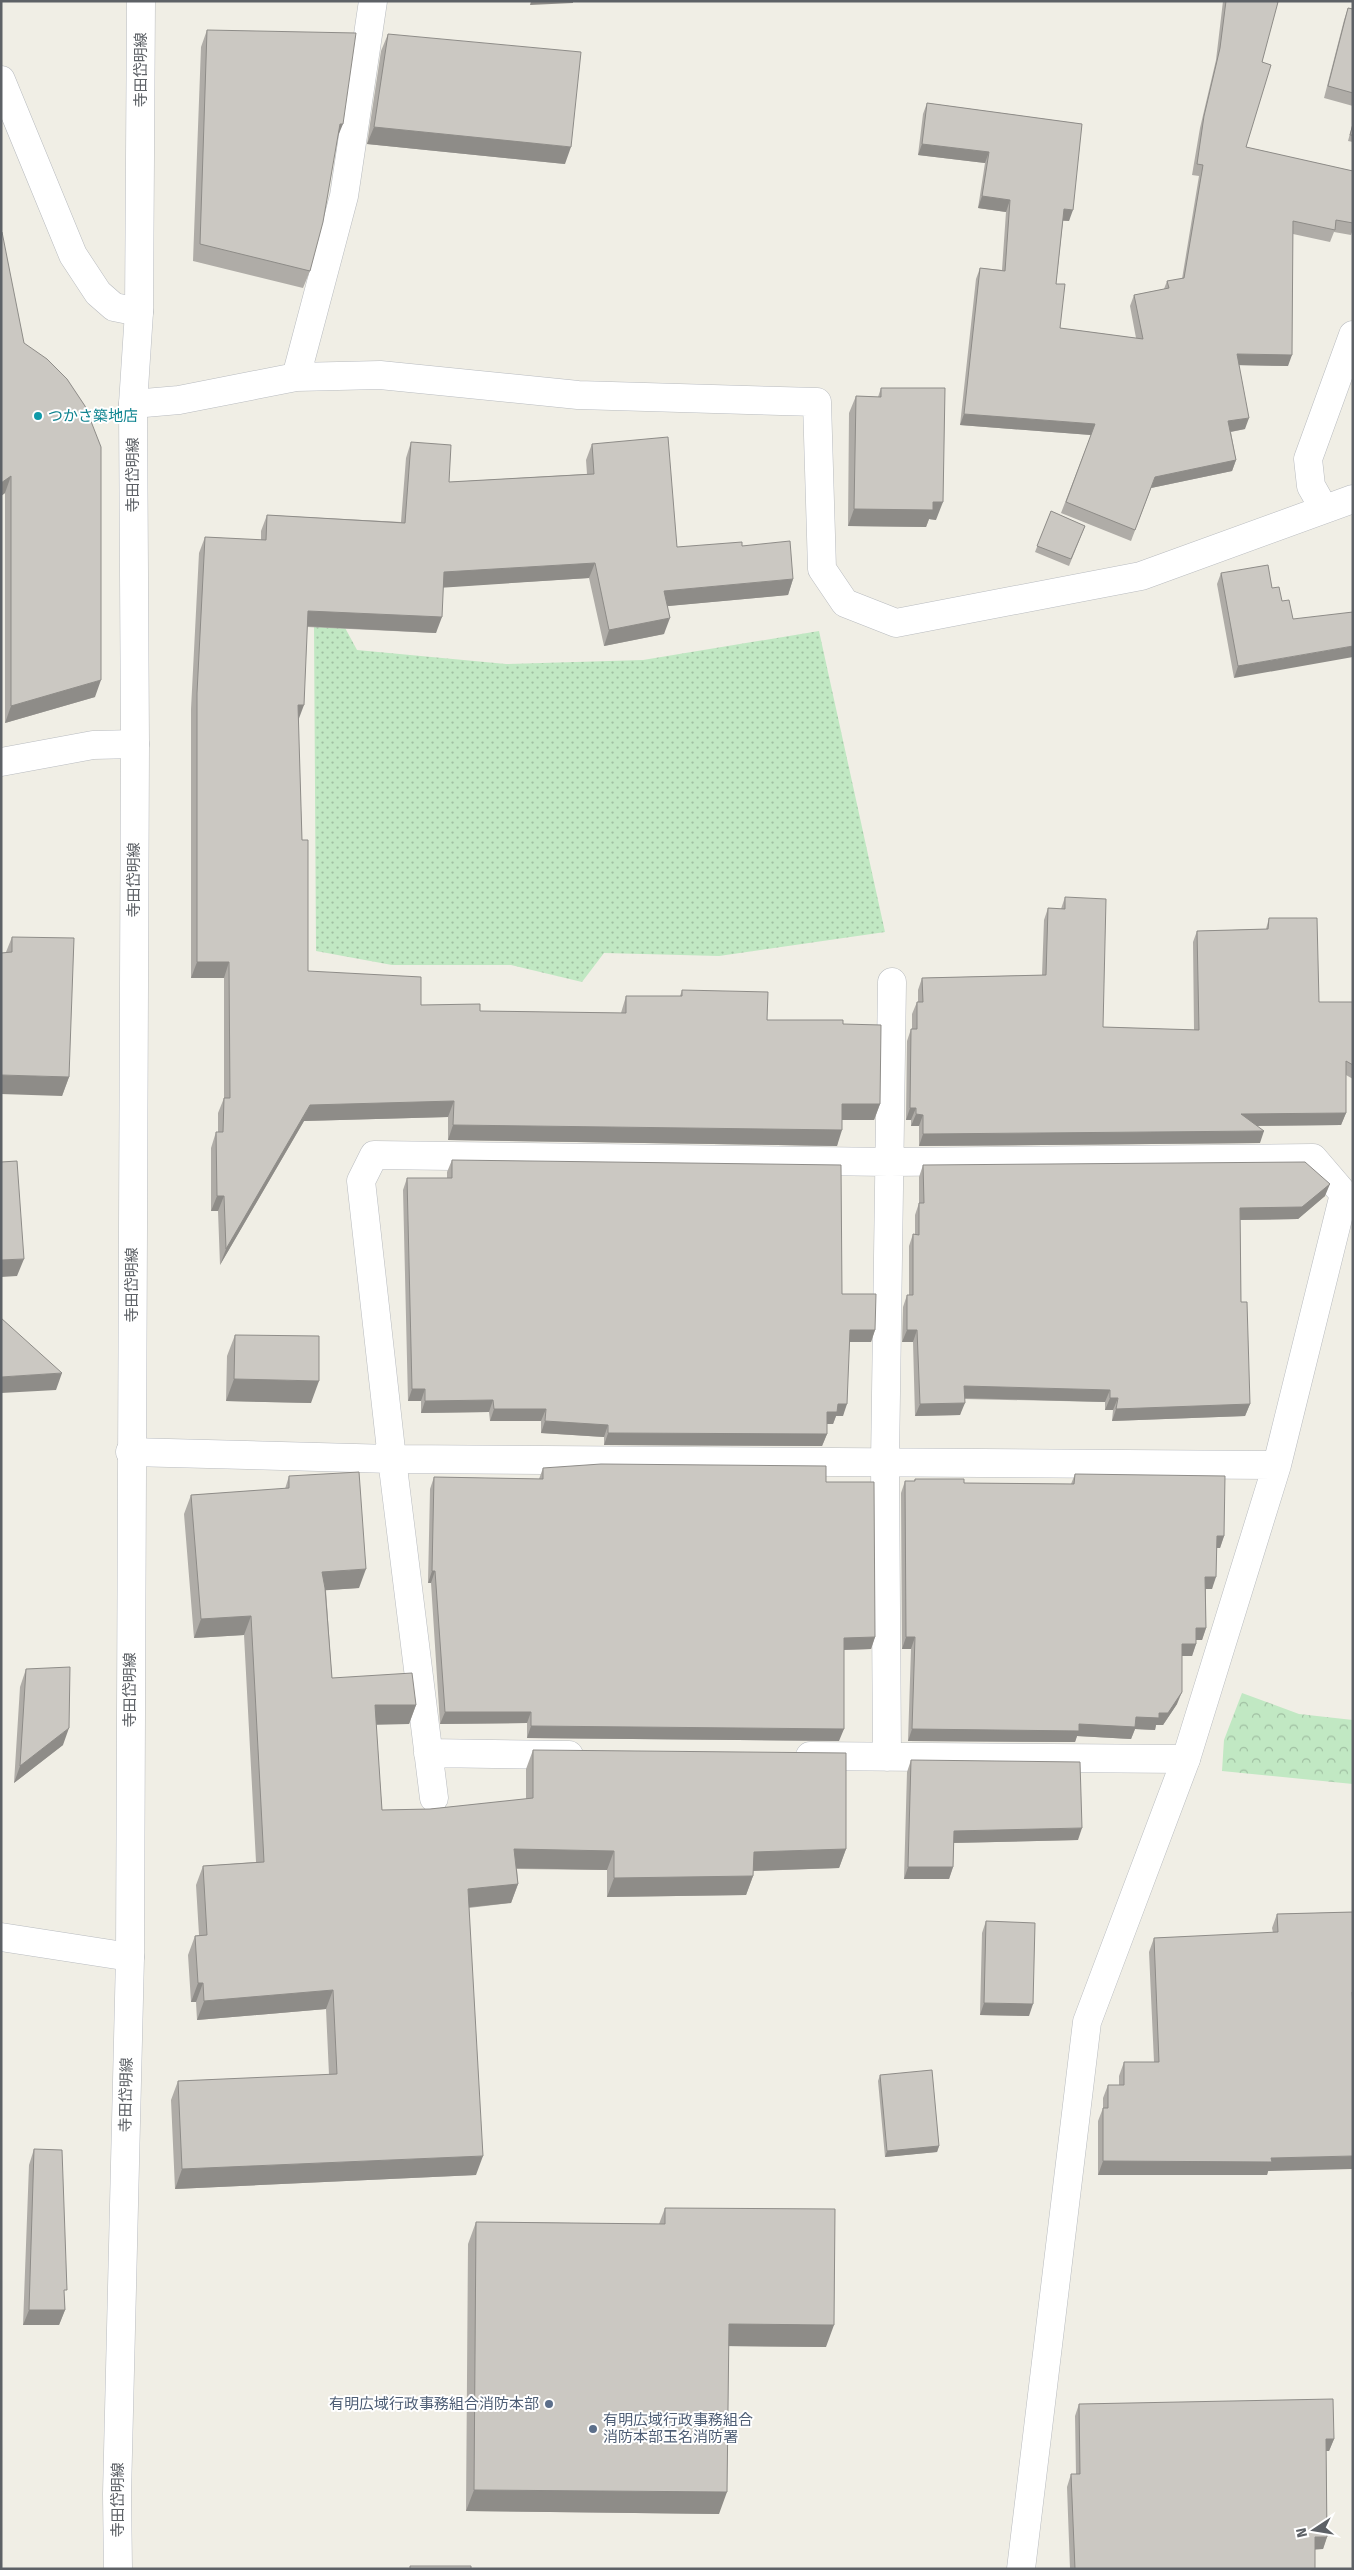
<svg xmlns="http://www.w3.org/2000/svg" width="1354" height="2570" font-family="'Fira Sans','Noto Sans JP',sans-serif">
<defs>
<pattern id="grass-dots" width="8" height="8" patternUnits="userSpaceOnUse" patternTransform="scale(1.25)"><rect width="8" height="8" fill="#c1e8c3"/><path d="M2 2h.1M6 6h.1" fill="none" stroke="#a0bfa2" stroke-width="1.8" stroke-linecap="round"/></pattern>
<pattern id="forest-crowns" width="20" height="18" patternUnits="userSpaceOnUse" patternTransform="scale(1.25)"><rect width="20" height="18" fill="#c1e8c3"/><path d="M2 6a3 3 0 1 1 6 0M12 15a3 3 0 1 1 6 0" fill="none" stroke="#a0bfa2"/></pattern>
</defs>
<rect width="100%" height="100%" fill="#f0eee5"/>
<path fill="url(#grass-dots)" d="M343 624 357 650 506 664 643 660 819 631 885 932 719 956 604 953 582 982 511 965H392L316 951 314 625Z"/>
<path fill="url(#forest-crowns)" d="M1242 1693 1299 1714 1353 1720V1784L1222 1771 1224 1740Z"/>
<g fill="none" stroke-linecap="round" stroke-linejoin="round">
<defs>
<path id="service" d="M130 1452 392 1459 1277 1465
M428 1753 569 1755
M887 1757 885 1462 892 982
M434 1798 392 1459 361 1181 374 1155 889 1162 1313 1158 1344 1194 1277 1465 1186 1759 810 1756"/>
<path id="minor" d="M1 80 73 255 98 293 114 307 139 312
M296 377 344 196 373 1
M133 404 179 400 296 377 380 375 578 395 817 402 822 569 845 603 896 623 1141 576 1353 499
M1324 509 1311 486 1308 459 1353 335
M1 762 93 745 135 744
M1021 2569 1087 2022 1186 1759"/>
<path id="tertiary" d="M1 1937 130 1957"/>
<path id="secondary" d="M118 2569 117 2494 130 1957 135 744 133 404 139 312 141 1"/>
</defs>
<use href="#service" stroke="#b8bbbf" stroke-width="29"/>
<use href="#minor" stroke="#b8bbbf" stroke-width="29"/>
<use href="#tertiary" stroke="#b8bbbf" stroke-width="29"/>
<use href="#secondary" stroke="#b9bcc1" stroke-width="29"/>
<use href="#service" stroke="#fff" stroke-width="28"/>
<use href="#minor" stroke="#fff" stroke-width="28"/>
<use href="#tertiary" stroke="#fff" stroke-width="28"/>
<use href="#secondary" stroke="#fff" stroke-width="28"/>
</g>
<path fill="#afaca7" d="M1223 1H1274L1246 147 1353 171V229L1351 235 1334 232 1330 242 1293 234 1288 366 1239 365 1245 429 1231 432 1236 460 1232 471 1151 488 1131 541 1061 513 1091 435 960 425 976 279 980 268 1002 270 1006 212 978 208 985 163 918 155 923 114 927 103 1082 124 1069 221H1063L1056 284 1060 328 1136 338 1130 306 1134 295 1164 289 1167 281 1182 279 1199 176 1192 175 1200 128 1216 60Z
M1348 8 1353 9V106L1324 98 1344 20Z
M207 30 337 140 310 271 303 288 193 261 201 47Z
M388 34 565 164 367 144 381 51Z
M1353 122V142L1348 141Z
M1 232 95 697 5 723V493L1 496Z
M881 388 936 520 929 519 926 527 848 526 849 413 856 396 878 397Z
M411 442 449 482 587 474 586 460 592 444 677 547 742 546 793 579 788 595 667 606 664 634 604 646 589 578 443 587 436 633 307 627 298 721 302 840 308 971 421 1005 480 1011 621 1013 626 996H680L682 990 767 1020 843 1024 880 1104 874 1120H842L837 1146 448 1140V1117L304 1121 220 1265 218 1211H211V1148L216 1132H218V1113L224 1098V978H191V709L199 553 205 537 261 540V531L267 515 401 522 406 458Z
M1051 511 1085 526 1069 566 1035 552Z
M1221 573 1272 588 1282 601 1234 678 1217 584Z
M1065 897 1103 1027 1194 1030 1193 942 1197 931 1266 929 1269 918 1319 1002H1353V1079L1346 1075V1113L1341 1125 1257 1126 1260 1143 919 1146V1126H911V1120H906L907 1041 911 1029H912V1014L917 1002H918V990L922 978 1042 975 1044 920 1048 908 1061 909Z
M12 937 69 1077 62 1096 6 952Z
M452 1160 842 1294 875 1330 871 1342H850L843 1416H836L833 1424H827V1434L822 1446 604 1445V1437L541 1433V1421H490L489 1412 421 1413V1401H408L403 1190 407 1178H447V1172Z
M923 1165 1325 1196 1298 1219 1240 1220 1241 1302 1250 1404 1245 1416 1112 1421 1113 1410H1105V1402L964 1399 960 1415 915 1416 913 1342H902L903 1307 907 1295H909V1246L913 1234H915V1215L919 1203V1177Z
M235 1335 311 1403 226 1401 227 1356Z
M543 1468 826 1482 875 1637 871 1649 844 1650 839 1741 527 1738V1723L440 1724 431 1583H428L430 1489 434 1477 539 1479Z
M1075 1474 1224 1536 1220 1548H1217L1212 1589H1206V1628L1202 1640H1196V1644L1192 1656H1182L1177 1704 1163 1725H1156L1155 1730 1135 1729 1131 1739 1077 1736 1075 1742 908 1741 911 1649H902L901 1493 905 1481H914L915 1479 964 1483 1071 1484Z
M289 1476 359 1588 326 1590 332 1678 416 1705 409 1724H376L382 1810 430 1809 526 1799V1769L533 1750 846 1849 839 1868 753 1871V1876L746 1895 607 1897V1870L517 1869 518 1884 511 1903 469 1908 476 2175 175 2189 171 2100 178 2081 329 2075 326 2009 197 2020 196 2002H191L188 1955 195 1936 199 1935 196 1885 203 1866 256 1862 244 1635 194 1638 184 1514 191 1495 285 1489Z
M26 1669 63 1745 14 1783 20 1687Z
M911 1760 1078 1840 954 1843 953 1867 949 1879H904L907 1772Z
M1353 1912 1267 2175H1098V2121L1103 2108V2098L1108 2085H1119V2076L1124 2062H1154L1149 1952 1154 1938 1273 1933 1272 1928 1277 1914Z
M986 1921 1029 2016 980 2015 982 1933Z
M880 2075 939 2146 937 2152 885 2157 878 2081Z
M34 2149 64 2296 65 2310 59 2325H23L29 2165Z
M665 2208 826 2347 728 2346 719 2514 466 2511 468 2244 476 2222 659 2224Z
M1079 2404 1334 2439 1329 2451H1326L1327 2537 1323 2549H1315V2569H1070L1067 2487 1071 2474H1076L1075 2416Z"/>
<path fill="#8e8c88" d="M531 1H573V3L530 5Z
M340 124H343L336 141Z
M374 127 571 147 565 164 367 144Z
M922 144 989 152 985 163 918 155Z
M982 196 1010 200 1006 212 978 208Z
M1064 209 1073 210 1069 221 1060 220Z
M1237 354 1292 355 1288 366 1233 365Z
M964 414 1095 424 1091 435 960 425Z
M1249 418 1245 429 1224 433 1228 421Z
M1236 460 1232 471 1151 488 1131 541 1155 477Z
M11 476 5 493 1 496V483Z
M933 502H943L936 520 929 519 926 527 848 526 854 509Z
M595 563 589 578 438 588 444 572Z
M793 579 788 595 658 607 664 591Z
M308 611 442 617 436 633 302 626Z
M670 618 664 634 604 646 609 630Z
M1353 646V657L1234 678 1238 666Z
M101 680 95 697 5 723 11 706Z
M298 705H304L298 721Z
M197 962H229L224 978H191Z
M1 1075 69 1077 62 1096 1 1094Z
M454 1101 448 1117 304 1121 220 1265 226 1249 310 1105Z
M842 1104H880L874 1120H837Z
M910 1108H916L911 1120H906Z
M1346 1113 1341 1125 1237 1126 1241 1114Z
M916 1114 923 1115 919 1126H911Z
M453 1125 842 1130 837 1146 448 1140Z
M1264 1131 1260 1143 919 1146 923 1134Z
M1330 1184 1325 1196 1298 1219 1235 1220 1240 1208Z
M217 1196H224L218 1211H211Z
M24 1259 17 1276 1 1277V1260Z
M850 1330H875L871 1342H846Z
M907 1330H917L913 1342H902Z
M62 1373 56 1390 1 1393V1377Z
M234 1379 319 1381 311 1403 226 1401Z
M964 1386 1110 1390 1105 1402 960 1398Z
M412 1389H425L421 1401H408Z
M1110 1398H1118L1113 1410H1105Z
M493 1400 489 1412 421 1413 425 1401Z
M965 1403 960 1415 915 1416 920 1404Z
M838 1404H847L843 1416H836L833 1424H823L827 1412Z
M1250 1404 1245 1416 1112 1421 1116 1409Z
M494 1409H546L541 1421H490Z
M545 1421 608 1425 604 1437 541 1433Z
M608 1433 827 1434 822 1446 604 1445Z
M1217 1536H1224L1220 1548H1213Z
M366 1569 359 1588 315 1591 322 1572Z
M432 1571H435L431 1583H428Z
M1205 1577H1216L1212 1589H1201Z
M251 1616 244 1635 194 1638 201 1619Z
M1196 1628H1206L1202 1640H1192Z
M875 1637 871 1649 840 1650 844 1638Z
M906 1637H915L911 1649H902Z
M1182 1644H1196L1192 1656H1178Z
M1182 1692 1177 1704 1163 1725H1156L1155 1730 1135 1729 1131 1739 1077 1736 1075 1742 908 1741 912 1729 1079 1724 1159 1713Z
M375 1705H416L409 1724 368 1725Z
M445 1712H531L527 1723 440 1724Z
M531 1726 844 1729 839 1741 527 1738Z
M69 1728 63 1745 14 1783 20 1766Z
M1082 1828 1078 1840 949 1843 954 1831Z
M514 1849 614 1851 607 1870 507 1868Z
M846 1849 839 1868 747 1871 754 1852Z
M908 1867H953L949 1879H904Z
M753 1876 746 1895 607 1897 614 1878Z
M518 1884 511 1903 461 1908 468 1889Z
M198 1983H203L196 2002H191Z
M333 1990 326 2009 197 2020 204 2001Z
M984 2003 1033 2004 1029 2016 980 2015Z
M939 2146 937 2152 885 2157 887 2151Z
M483 2156 476 2175 175 2189 182 2169Z
M1353 2156V2169L1268 2171 1267 2175H1098L1103 2161Z
M29 2310H65L59 2325H23Z
M729 2324 834 2325 826 2347 721 2346Z
M1326 2439H1334L1329 2451H1321Z
M474 2490 727 2492 719 2514 466 2511Z
M1315 2537H1327L1323 2549 1310 2550Z"/>
<path fill="#cbc8c2" stroke="#8e8c88" d="M1226 1H1274L1278 2 1262 62 1271 65 1246 147 1353 171V223L1336 220 1335 230 1293 221 1292 355 1237 354 1249 418 1228 421 1236 460 1155 477 1135 530 1066 502 1095 424 964 414 980 268 1005 271 1010 200 982 196 989 152 922 144 927 103 1082 124 1073 210 1064 209 1056 284H1065L1060 328 1143 339 1134 295 1169 288 1167 281 1184 278 1203 165 1197 164 1204 116 1220 48Z
M1348 8 1353 9V93L1328 86Z
M207 30 356 33 343 124H340L323 222 310 271 200 244Z
M388 34 581 52 571 147 374 127Z
M1353 124V135H1350Z
M1 232H2L24 343 47 359 67 379 85 406 101 447V680L11 706V476L1 483Z
M881 388H945L943 502H933V510L854 509 856 396 881 397Z
M668 437 677 547 742 542V546L790 541 793 579 664 591 670 618 609 630 595 563 444 572 442 617 308 611 304 705H298L302 840H308V971L421 977V1005L480 1004V1011L626 1013V996H682V990L768 992 767 1020H843V1024L881 1025 880 1104H842V1130L453 1125 454 1101 310 1105 226 1249 224 1196H217L216 1132H223L224 1098H230L229 962H197V693L205 537 266 540 267 515 405 523 411 442 451 445 449 482 594 474 592 444Z
M1051 511 1085 526 1071 559 1037 546Z
M1268 565 1272 588 1279 587 1282 601 1289 600 1293 619 1353 612V646L1238 666 1221 573Z
M1065 897 1106 899 1103 1027 1199 1030 1197 931 1268 929 1269 918H1317L1319 1002H1353V1065L1346 1061V1113L1241 1114 1264 1131 923 1134V1115L916 1114V1108H910L911 1029H917V1002H923L922 978 1046 975 1048 908 1065 909Z
M12 937 74 938 69 1077 1 1075V953L12 952Z
M452 1160 841 1165 842 1294H876L875 1330H850L847 1404H838L837 1412H827V1434L608 1433V1425L545 1421 546 1409H494L493 1400 425 1401V1389H412L407 1178H452Z
M17 1161 24 1259 1 1260V1162Z
M1305 1162 1330 1184 1302 1207 1240 1208 1241 1302H1247L1250 1404 1116 1409 1118 1398H1110V1390L964 1386 965 1403 920 1404 917 1330H907V1295H913V1234L919 1235V1203H924L923 1165Z
M1 1318 62 1373 1 1377Z
M235 1335 319 1336V1381L234 1379Z
M601 1464 826 1466V1482H874L875 1637 844 1638V1729L531 1726V1712H445L435 1571H432L434 1477 543 1479V1468Z
M359 1472 366 1569 322 1572 325 1588 332 1678 412 1673 416 1705H375L382 1810 430 1809 533 1798V1750L846 1753V1849L754 1852 753 1876 614 1878V1851L514 1849 518 1884 468 1889 483 2156 182 2169 178 2081 337 2074 333 1990 204 2001 203 1983H198L195 1936 207 1935 203 1866 264 1862 251 1616 201 1619 191 1495 289 1488V1476Z
M1075 1474 1225 1476 1224 1536H1217L1216 1577H1205L1206 1628H1196V1644H1182V1692L1168 1713H1159V1718L1136 1717 1135 1727 1079 1724V1731L912 1729 915 1637H906L905 1481H915V1479H964V1483L1074 1484Z
M70 1667 69 1728 20 1766 26 1669Z
M911 1760 1080 1762 1082 1828 954 1831 953 1867H908Z
M1353 1912V1992H1352L1353 2008V2156L1271 2158 1272 2162 1103 2161V2108H1108V2085H1124V2062H1159L1154 1938 1278 1932 1277 1914Z
M986 1921 1035 1923 1033 2004 984 2003Z
M932 2070 939 2146 887 2151 880 2075Z
M34 2149 62 2150 67 2290H64L65 2310H29Z
M665 2208 835 2209 834 2325 729 2324 727 2492 474 2490 476 2222 665 2224Z
M1333 2399 1334 2439H1326L1327 2537H1315V2569H1075L1071 2474H1080L1079 2404Z
M410 2566H471V2569H410Z"/>
<circle fill="#0f9aa8" stroke="#fff" stroke-width="2" cx="38" cy="416" r="5"/>
<g fill="#5c6f8a" stroke="#fff" stroke-width="2">
<circle cx="549" cy="2404" r="5"/>
<circle cx="593" cy="2429" r="5"/>
</g>
<g text-anchor="middle" dominant-baseline="central" stroke-width="4" stroke-linejoin="round" paint-order="stroke">
<g font-size="15" fill="#5d6166" stroke="#fff">
<text transform="translate(141 70) rotate(-90)">寺田岱明線</text>
<text transform="translate(133 475) rotate(-90)">寺田岱明線</text>
<text transform="translate(134 880) rotate(-90)">寺田岱明線</text>
<text transform="translate(132 1285) rotate(-90)">寺田岱明線</text>
<text transform="translate(130 1690) rotate(-90)">寺田岱明線</text>
<text transform="translate(126 2095) rotate(-89)">寺田岱明線</text>
<text transform="translate(118 2500) rotate(-90)">寺田岱明線</text>
</g>
<g font-size="15" fill="#0d838f" stroke="#fff" text-anchor="start">
<text x="48" y="416">つかさ築地店</text>
</g>
<g font-size="15" fill="#4e5e75" stroke="#fff" text-anchor="end">
<text x="539" y="2404">有明広域行政事務組合消防本部</text>
<text x="603" y="2420" text-anchor="start">有明広域行政事務組合<tspan x="603" dy="17">消防本部玉名消防署</tspan></text>
</g>
</g>
<rect width="1354" height="2570" fill="none" stroke="#5d6166" stroke-width="5"/>
<g transform="translate(1314 2530) rotate(258)" stroke="#ffffff" stroke-width="4" paint-order="stroke">
<path d="M0-4L9 19L0 12L-9 19Z" fill="#5d6166"/>
<text y="-8" font-size="14" font-weight="bold" text-anchor="middle" fill="#5d6166">N</text>
</g>
</svg>
